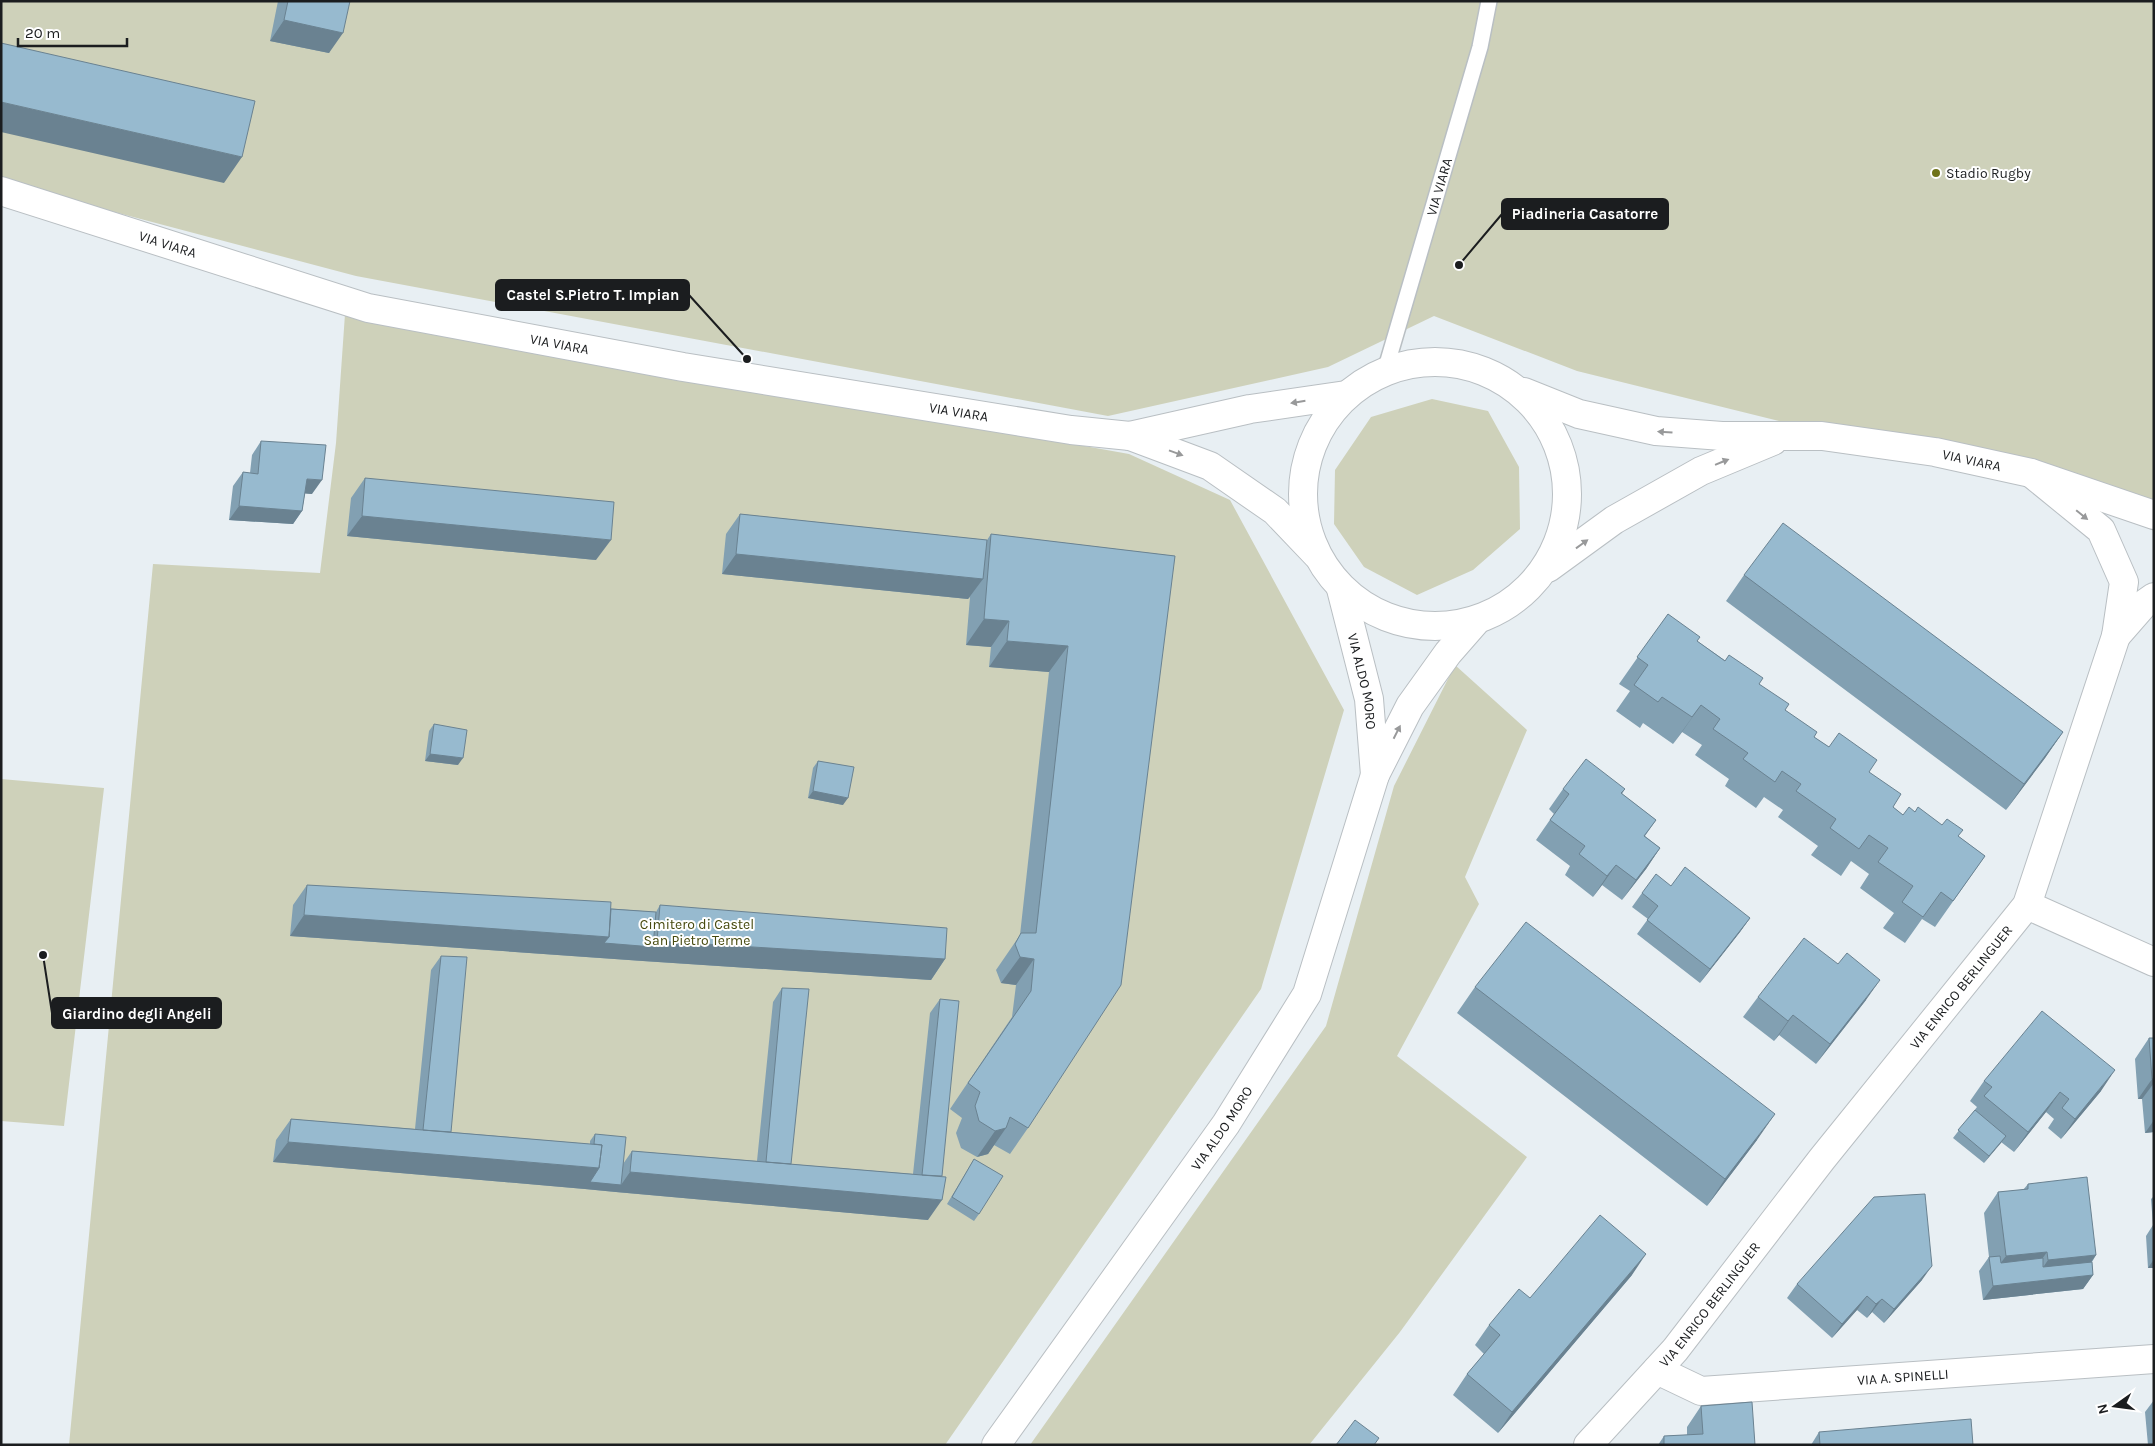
<svg xmlns="http://www.w3.org/2000/svg" width="2155" height="1446" font-family="Karla,sans-serif">
<rect width="100%" height="100%" fill="#e8eff3"/>
<path fill="#ced1ba" d="M1 1H2154V531L2037 480 1835 435 1577 371 1434 316 1328 367 1108 416 356 276 1 182Z
M345 314 1129 454 1230 500 1344 710 1261 989 945 1445H69L153 564 320 573 336 443Z
M1432 399 1488 411 1519 467 1520 529 1473 570 1417 595 1364 567 1334 524 1335 470 1371 417Z
M1455 665 1527 730 1465 877 1479 904 1397 1056 1527 1157 1400 1332 1309 1445H1030L1326 1026 1394 786Z
M1 779 104 788 64 1126 1 1121Z"/>
<g fill="none" stroke-linecap="round" stroke-linejoin="round">
<defs>
<g id="service">
<path id="s1" d="M1385 371 1480 47 1489 1"/>
</g>
<g id="minor">
<path id="s2" d="M1 191 368 308 683 367 1071 430 1130 436 1210 466 1275 511 1317 555"/>
<path d="M1130 436 1250 409 1346 395"/>
<path d="M2027 905 2154 962"/>
<path id="s3" d="M1657 1370 1701 1391 2154 1359"/>
<path id="s4" d="M1588 1445 1675 1350 1822 1159 2027 905 2116 636 2124 582 2101 530 2031 473"/>
</g>
<g id="secondary">
<circle cx="1435" cy="494" r="132"/>
<path id="s5" d="M1524 392 1579 414 1656 431 1722 436H1822L1935 452 2031 473 2154 515"/>
<path d="M1548 568 1614 520 1701 471 1773 441"/>
<path id="s6" d="M1341 589 1369 699 1375 775"/>
<path d="M2116 636 2144 604 2154 597"/>
<path id="s7" d="M996 1445 1226 1124 1307 994 1375 775 1410 706 1448 653 1476 621"/>
</g>
</defs>
<use href="#service" stroke="#b9bfc3" stroke-width="18"/>
<use href="#minor" stroke="#b9bfc3" stroke-width="30"/>
<use href="#secondary" stroke="#b9bfc3" stroke-width="30"/>
<use href="#service" stroke="#fff" stroke-width="15"/>
<use href="#minor" stroke="#fff" stroke-width="28"/>
<use href="#secondary" stroke="#fff" stroke-width="28"/>
</g>
<path fill="#82a0b2" d="M278 1H350L329 53 270 41Z
M261 441 312 494 305 493 302 511 293 524 229 520 233 486 243 472 250 473 252 455Z
M365 478 596 560 347 536 351 498Z
M740 514 987 540 991 534 1175 556 1028 1128 1010 1154 994 1145 988 1154 977 1157 961 1148 956 1133 962 1118 950 1109 1012 1017 1016 985 1001 983 996 970 1020 935 1049 672 989 667 991 647 966 645 970 597 968 599 722 574 726 534Z
M1744 575 2063 732 2045 758 2006 810 1726 601Z
M1668 614 1697 641 1759 684 1785 710 1814 737 1829 747 1869 772 1893 807 1903 815 1915 811 1958 836 1985 856 1935 927 1922 919 1905 943 1883 928 1894 913 1860 888 1869 874 1851 861 1841 876 1811 855 1818 846 1778 817 1783 810 1764 797 1756 808 1725 786 1729 779 1695 755 1702 745 1682 732 1673 744 1643 723 1640 728 1616 711 1630 691 1619 684Z
M434 724 458 765 425 761 429 731Z
M818 761 843 805 808 798 813 768Z
M1563 789H1625L1622 794 1656 820 1645 836 1660 848 1646 869 1622 900 1602 885 1593 897 1565 875 1570 866 1536 840 1554 814 1549 809Z
M307 885 656 912 660 905 945 959 931 980 643 961 290 936 293 905Z
M1671 886 1750 918 1740 932 1700 983 1637 934 1648 919 1632 907 1642 893Z
M441 956 451 1132 590 1144V1141L595 1134 623 1164 632 1151 757 1161 773 1002 782 988 791 1164 913 1174 930 1013 940 999 928 1220 616 1192 585 1189 273 1162 276 1140 291 1119 415 1129 431 970Z
M1475 987 1757 1140 1707 1206 1457 1013Z
M1758 997 1866 1000 1816 1064 1779 1035 1774 1041 1743 1017Z
M2149 1038H2154V1132L2145 1133 2142 1099H2138L2135 1059Z
M1984 1081 2101 1091 2061 1139 2048 1128 2054 1119 2046 1112 2014 1152 2001 1142 1984 1163 1953 1138 1977 1107 1970 1101Z
M974 1159 979 1214 974 1221 947 1204Z
M2028 1184 2096 1255 2092 1262 2093 1275 2083 1289 1983 1300 1979 1271 1989 1257 1984 1213 1998 1192 2023 1190Z
M2154 1196V1268H2148L2146 1236 2153 1225 2151 1199Z
M1632 1275 1498 1433 1453 1395 1467 1374 1484 1354 1475 1345 1489 1325Z
M1922 1280 1884 1323 1872 1312 1867 1318 1857 1310 1832 1338 1787 1298 1797 1284Z
M2154 1400V1445H2148L2145 1412Z
M1701 1406 1755 1445H1658L1664 1436 1687 1435V1427Z
M1819 1432 1973 1445H1811Z"/>
<path fill="#6a8291" d="M284 20 343 33 329 53 270 41Z
M1 102 242 157 224 183 1 132Z
M307 479 322 480 312 494 297 493Z
M239 506 302 511 293 524 229 520Z
M362 516 611 540 596 560 347 536Z
M736 554 983 579 968 599 722 574Z
M984 619 1009 621 991 647 966 645Z
M1007 641 1068 646 1049 672 989 667Z
M1701 705 1682 732 1673 744Z
M2063 732 2045 758 2006 810 2024 784Z
M430 754 463 758 458 765 425 761Z
M813 791 848 798 843 805 808 798Z
M1660 848 1646 869 1622 900 1636 880Z
M1616 865 1602 885 1593 897 1607 876Z
M304 915 609 937 653 947 657 941 945 959 931 980 643 961 290 936Z
M1750 918 1740 932 1700 983 1710 969Z
M1020 957 1034 959 1016 985 1001 983Z
M1880 980 1866 1000 1816 1064 1830 1044Z
M1793 1015 1779 1035 1774 1041 1788 1021Z
M2115 1070 2101 1091 2061 1139 2075 1119Z
M2152 1079H2154V1083L2142 1099H2138Z
M2060 1092 2046 1112 2014 1152 2028 1132Z
M1775 1114 1757 1140 1707 1206 1725 1179Z
M2154 1120V1132L2145 1133Z
M1006 1128 988 1154 977 1157 995 1131Z
M2006 1136 2001 1143 1984 1163 1989 1156Z
M288 1142 599 1168 621 1185 630 1172 942 1200 928 1220 616 1192 585 1189 273 1162Z
M2047 1252 2033 1272 1991 1276 2006 1256Z
M1646 1254 1632 1275 1498 1433 1512 1412Z
M2096 1255 2082 1275 2034 1281 2048 1260Z
M2154 1259V1268H2148Z
M1932 1266 1922 1280 1884 1323 1894 1309Z
M2093 1275 2083 1289 1983 1300 1993 1286Z
M1867 1296 1857 1310 1832 1338 1842 1324Z
M1882 1299 1872 1312 1867 1318 1876 1304Z"/>
<path fill="#97bacf" stroke="#6a8291" d="M288 1H350L343 33 284 20Z
M1 43 255 101 242 157 1 102Z
M261 441 326 445 322 480 307 479 302 511 239 506 243 472 258 474Z
M365 478 614 502 611 540 362 516Z
M740 514 987 540 983 579 736 554Z
M1783 523 2063 732 2024 784 1744 575Z
M991 534 1175 556 1121 985 1028 1128 1010 1117 1006 1128 995 1131 979 1121 975 1106 980 1092 968 1083 1031 991 1034 959 1020 957 1015 944 1021 933H1036L1068 646 1007 641 1009 621 984 619Z
M1668 614 1700 637 1697 641 1725 661 1729 655 1763 678 1759 684 1789 704 1785 710 1817 732 1814 737 1829 747 1839 733 1877 760 1869 772 1901 794 1893 807 1903 815 1909 807 1915 812 1918 807 1942 825 1947 819 1963 830 1958 836 1985 856 1953 901 1941 892 1923 917 1902 902 1913 886 1878 862 1888 848 1869 835 1859 849 1830 828 1836 819 1796 791 1801 784 1782 771 1775 782 1743 759 1748 753 1713 729 1720 719 1701 705 1692 717 1662 697 1658 702 1634 685 1648 665 1637 657Z
M434 724 467 730 463 758 430 754Z
M1586 759 1625 789 1621 793 1656 820 1644 836 1660 848 1636 880 1616 865 1607 876 1579 854 1585 846 1550 820 1569 794 1563 789Z
M818 761 854 767 848 798 813 791Z
M1685 867 1750 918 1710 969 1647 920 1658 906 1642 893 1656 874 1671 886Z
M307 885 611 902 609 937 304 915Z
M660 905 947 928 945 959 657 941Z
M611 909 656 912 653 947 604 943 609 937Z
M1526 922 1775 1114 1725 1179 1475 987Z
M1804 938 1838 964 1847 953 1880 980 1830 1044 1793 1015 1788 1021 1758 997Z
M441 956 467 957 451 1132 423 1130Z
M782 988 809 989 791 1164 766 1162Z
M940 999 959 1001 942 1176 922 1175Z
M2042 1011 2115 1070 2075 1119 2062 1108 2069 1099 2060 1092 2028 1132 1984 1096 1992 1087 1984 1081Z
M2149 1038H2154V1079H2152Z
M1975 1110 2006 1136 1989 1156 1958 1130Z
M291 1119 602 1145 599 1168 288 1142Z
M595 1134 626 1137 621 1185 590 1182 599 1168 602 1145 594 1144Z
M632 1151 946 1177 942 1200 630 1172Z
M974 1159 1003 1176 979 1214 952 1197Z
M2087 1177 2096 1255 2048 1260 2047 1252 2006 1256 1998 1192 2028 1189V1184Z
M1925 1194 1932 1266 1894 1309 1882 1299 1876 1304 1867 1296 1842 1324 1797 1284 1874 1197Z
M1600 1215 1646 1254 1512 1412 1467 1374 1500 1335 1489 1325 1519 1289 1530 1298Z
M2000 1256 2001 1263 2043 1258V1267L2092 1262 2093 1275 1993 1286 1989 1257Z
M1752 1402 1755 1445H1664V1436L1703 1434 1701 1406Z
M1971 1419 1973 1445H1820L1819 1432Z
M1355 1420 1379 1438 1374 1445H1336Z"/>
<defs><path id="oneway-solid" d="M-6-.8H1V-3.2L6.5 0L1 3.2V.8H-6Z" transform="scale(1.25)"/></defs>
<g fill="#98999a">
<use href="#oneway-solid" transform="translate(1298 402) rotate(171)"/>
<use href="#oneway-solid" transform="translate(1665 432) rotate(-176)"/>
<use href="#oneway-solid" transform="translate(1176 453) rotate(20)"/>
<use href="#oneway-solid" transform="translate(1722 462) rotate(-22)"/>
<use href="#oneway-solid" transform="translate(2082 515) rotate(39)"/>
<use href="#oneway-solid" transform="translate(1582 544) rotate(-36)"/>
<use href="#oneway-solid" transform="translate(1397 732) rotate(-63)"/>
</g>
<circle fill="#6f7319" stroke="#fff" stroke-width="2" cx="1936" cy="173" r="5"/>
<g text-anchor="middle" dominant-baseline="central" stroke-width="4" stroke-linejoin="round" paint-order="stroke">
<g font-size="14" fill="#1b1d1f" stroke="#fff" text-anchor="start">
<text x="1946" y="173">Stadio Rugby</text>
</g>
<g font-size="14" fill="#1b1d1f" stroke="#fff">
<text stroke="none"><textPath href="#s1" startOffset="192">VIA VIARA</textPath></text>
<text stroke="none"><textPath href="#s2" startOffset="175">VIA VIARA</textPath></text>
<text stroke="none"><textPath href="#s2" startOffset="580">VIA VIARA</textPath></text>
<text stroke="none"><textPath href="#s2" startOffset="985">VIA VIARA</textPath></text>
<text stroke="none"><textPath href="#s5" startOffset="456">VIA VIARA</textPath></text>
<text stroke="none"><textPath href="#s6" startOffset="95">VIA ALDO MORO</textPath></text>
<text stroke="none"><textPath href="#s4" startOffset="591">VIA ENRICO BERLINGUER</textPath></text>
<text stroke="none"><textPath href="#s7" startOffset="389">VIA ALDO MORO</textPath></text>
<text stroke="none"><textPath href="#s4" startOffset="186">VIA ENRICO BERLINGUER</textPath></text>
<text stroke="none"><textPath href="#s3" startOffset="251">VIA A. SPINELLI</textPath></text>
</g>
<g font-size="14" fill="#46490d" stroke="#fff">
<text x="697" y="924">Cimitero di Castel<tspan x="697" dy="16">San Pietro Terme</tspan></text>
</g>
</g>
<path fill="none" stroke="#1b1d1f" stroke-width="2" d="M1459 265L1502 214M747 359L689 295M43 955L52 1013"/>
<g fill="#1b1d1f" stroke="#fff" stroke-width="2">
<circle cx="1459" cy="265" r="5"/>
<circle cx="747" cy="359" r="5"/>
<circle cx="43" cy="955" r="5"/>
</g>
<g fill="#1b1d1f" stroke="#1b1d1f" stroke-width="2">
<rect x="1502" y="199" width="166" height="30" rx="5"/>
<rect x="496" y="280" width="193" height="30" rx="5"/>
<rect x="52" y="998" width="169" height="30" rx="5"/>
</g>
<g font-size="15" text-anchor="middle" font-weight="bold" fill="#fff">
<text x="1585" y="219">Piadineria Casatorre</text>
<text x="593" y="300">Castel S.Pietro T. Impian</text>
<text x="137" y="1019">Giardino degli Angeli</text>
</g>
<rect width="2155" height="1446" fill="none" stroke="#1b1d1f" stroke-width="5"/>
<g transform="translate(2115 1406) rotate(256)" stroke="#ffffff" stroke-width="4" paint-order="stroke">
<path d="M0-4L9 19L0 12L-9 19Z" fill="#1b1d1f"/>
<text y="-8" font-size="14" font-weight="bold" text-anchor="middle" fill="#1b1d1f">N</text>
</g>
<path d="M18 38v8h109v-8" fill="none" stroke="#1b1d1f" stroke-width="2.5"/>
<text x="25" y="38" font-size="15" fill="#1b1d1f" stroke="#ffffff" stroke-width="4" paint-order="stroke">20 m</text>
</svg>
